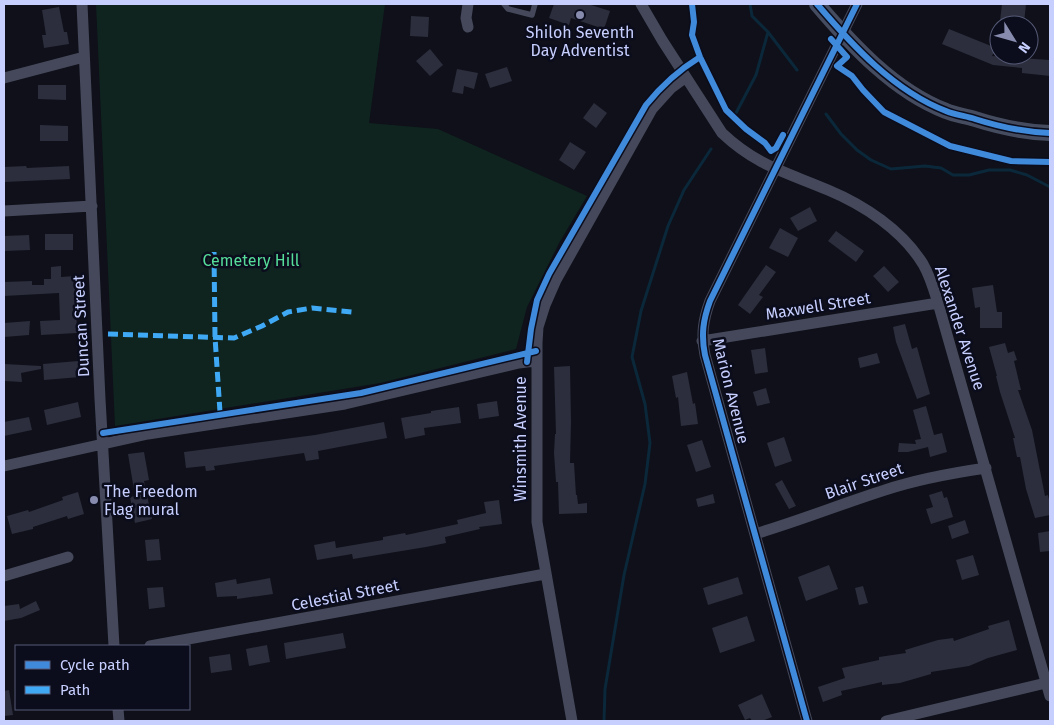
<svg xmlns="http://www.w3.org/2000/svg" width="1054" height="725" font-family="'Fira Sans',sans-serif">
<rect width="100%" height="100%" fill="#0f1019"/>
<path fill="#0f241f" d="M96 4H385L369 123 438 129 587 196 559 243 527 307 516 349 380 383 115 426Z"/>
<g fill="none" stroke-linecap="round" stroke-linejoin="round">
<path stroke="#0b283a" stroke-width="3" d="M750 4 752 16 768 32 797 70
M736 113 756 75 768 32
M826 114 841 134 857 150 871 160 891 169 925 166 941 168 953 175H969L989 170H1010L1027 175 1050 187
M604 721 605 689 624 575 645 484 650 443 645 404 632 357 641 311 668 226 684 190 711 149"/>
</g>
<path fill="#2c2e3d" d="M554 4H588L610 11 604 29 571 18 569 25 549 18Z
M1002 4H1026L1024 23 1000 21Z
M59 7 64 32H67L69 44 44 48 42 35H46L42 10Z
M411 16 429 17 428 37 410 36Z
M949 29 996 48 992 56 1050 60V76L1022 73V68L993 65 942 44Z
M430 49 443 65 430 76 416 61Z
M507 67 512 81 490 88 485 74Z
M457 69 478 73 474 89 464 86 463 94 452 92Z
M38 85H66V100L38 99Z
M594 103 607 113 596 128 583 118Z
M40 125 68 126V141H40Z
M570 142 586 152 574 170 559 160Z
M26 166 27 168 69 166 70 179 4 182V167Z
M810 207 817 221 798 231 790 218Z
M780 228 798 238 788 257 769 248Z
M836 231 864 251 856 262 828 241Z
M45 234H73V250H45Z
M29 235 30 250 4 251V236Z
M766 265 776 272 759 295 763 297 750 314 738 305Z
M61 266V277L75 276 77 333 41 335 40 321 60 320 59 293 4 296V282L32 281V285H44V279H51V267Z
M884 266 899 282 888 292 873 276Z
M993 285 997 312H1002V328H980V307L975 308 972 288Z
M30 321 29 335 4 337V323Z
M905 324 912 349 917 347 930 394 917 399 896 342 893 327Z
M1005 343 1008 353 1014 351 1017 360 1014 361 1021 390H1018L1032 430 1045 496 1048 495 1050 504V515L1035 518 1026 489 1020 457H1017L1013 438H1015L1000 392 996 376H997L989 347Z
M765 348 768 372 755 374 751 350Z
M877 353 880 363 860 368 858 358Z
M78 361 80 377 44 380 43 364Z
M4 364 41 366V369L21 373 22 382 4 381Z
M570 366 571 422 570 463H574L576 495H577L578 504 587 503V513L559 514 558 482H556L554 453 555 434H556L554 367Z
M687 372 693 404 695 403 698 424 681 426 678 397 676 398 672 376Z
M766 388 770 403 757 406 753 392Z
M497 401 499 416 479 419 477 404Z
M78 402 81 417 47 425 44 410Z
M926 406 934 435 942 433 947 452 930 457 928 447 908 452H898L899 443 916 444 915 440 921 439 913 410Z
M459 407 461 423 424 428 425 435 405 439 401 418 431 413V411Z
M29 417 32 430 4 436V422Z
M384 422 387 438 318 451 319 459 306 461 304 453 214 466 215 470 206 471 205 466 186 468 184 452 315 435Z
M784 437 792 461 775 467 767 443Z
M702 440 711 467 696 472 687 445Z
M144 452 149 480 144 481 152 519 135 523 130 497 135 496 128 454Z
M782 480 796 506 789 509 775 484Z
M942 491 944 498 947 497 953 517 931 524 926 509 933 507 929 495Z
M78 492 84 514 68 519 67 516 33 527V529L12 534 7 516 28 510 29 512 63 500 62 497Z
M713 494 715 503 698 507 696 499Z
M499 500 502 524 479 527 480 529 445 537 446 543 426 547 353 559 352 554 317 560 314 545 335 541 336 548 383 540V537L405 533 406 535 458 524 457 520 486 513 484 502Z
M965 520 969 533 952 539 948 526Z
M1050 531V551L1040 552 1038 533Z
M159 539 161 560 147 561 145 540Z
M973 555 979 575 962 580 956 560Z
M829 565 838 589 806 601 798 577Z
M738 577 743 594 708 605 703 588Z
M270 578 273 594 237 599V596L217 597 215 583 236 579 237 584Z
M863 586 868 603 859 605 855 588Z
M163 587 165 607 149 609 147 588Z
M36 601 40 610 21 618 4 621V606L19 604 20 609Z
M747 616 755 641 720 653 712 628Z
M1009 620 1017 650 988 658 969 666 931 672V674L900 683 882 685V682L841 691 842 695 823 702 818 687 845 678 842 668 879 660V657L906 653 905 650 938 640 953 638 954 641 989 629 988 626Z
M343 633 346 648 286 659 284 643Z
M267 645 270 662 249 666 246 649Z
M230 654 232 670 211 673 209 657Z
M9 690 13 715 4 716V691Z
M762 694 772 717 762 721H752L750 718 745 720 738 705Z"/>
<g fill="none" stroke-linecap="round" stroke-linejoin="round">
<path stroke="#44485a" stroke-width="5.5" d="M504 4 508 9 532 15 535 4"/>
<path stroke="#44485a" stroke-width="11" d="M82 4 100 399 114 646
M468 4 466 18 468 27
M641 4 662 40 722 133C757 166 786 172 828 190 864 205 902 230 923 264 930 276 934 290 938 303L1050 696
M4 78 84 57
M4 211 92 206
M702 341 938 303
M4 466 148 434 345 404 519 363 535 361
M755 534C799 521 841 504 885 490 918 479 952 473 986 468
M4 576 68 557
M150 646 545 574
M118 709 119 721
M572 721 537 522V343L538 327 545 305 556 280 652 109 671 88 686 77
M807 721 705 355C701 335 703 320 710 301L857 4
M886 721 1050 682"/>
<path stroke="#464c60" stroke-width="16" d="M817 4C852 45 894 91 946 111 955 115 966 116 975 119 1000 127 1024 132 1050 133"/>
<path stroke="#3fa9f5" stroke-width="5" stroke-dasharray="10 5" stroke-linecap="butt" d="M214 252 215 337 220 412
M108 334 234 338 262 326 288 312 312 308 352 312"/>
<defs>
<path id="cycleway" d="M692 4 694 22 692 35 700 57 726 110 746 129 765 143 771 151 776 148 783 135
M817 4C852 45 894 91 946 111 955 115 966 116 975 119 1000 127 1024 132 1050 133
M831 39 847 57 837 66 852 76 863 90 884 112 950 146 1011 161 1050 162
M527 362 531 329 537 300 549 274 646 105C662 85 679 70 700 57
M103 433 361 393 536 351
M807 721 705 355C701 335 703 320 710 301L857 4"/>
</defs>
<use href="#cycleway" stroke="#0b0d1d" stroke-width="9"/>
<use href="#cycleway" stroke="#408adc" stroke-width="6"/>
</g>
<g fill="#878cae" stroke="#0b0d1d" stroke-width="2">
<circle cx="580" cy="15" r="5"/>
<circle cx="94" cy="500" r="5"/>
</g>
<g text-anchor="middle" dominant-baseline="central" stroke-width="5" stroke-linejoin="round" paint-order="stroke">
<g font-size="16" fill="#c7cfff" stroke="#0b0d1d">
<text x="580" y="32">Shiloh Seventh<tspan x="580" dy="18">Day Adventist</tspan></text>
<text x="104" y="491" text-anchor="start">The Freedom<tspan x="104" dy="18">Flag mural</tspan></text>
</g>
<g font-size="16" fill="#5d9" stroke="#0b0d1d">
<text x="251" y="260">Cemetery Hill</text>
</g>
<g font-size="16" fill="#c7cfff" stroke="#0b0d1d">
<text transform="translate(818 306) rotate(-9)">Maxwell Street</text>
<text transform="translate(81 326) rotate(-93)">Duncan Street</text>
<text transform="translate(960 328) rotate(72)">Alexander Avenue</text>
<text transform="translate(731 391) rotate(76)">Marion Avenue</text>
<text transform="translate(520 439) rotate(-90)">Winsmith Avenue</text>
<text transform="translate(864 481) rotate(-19)">Blair Street</text>
<text transform="translate(345 595) rotate(-11)">Celestial Street</text>
</g>
</g>
<rect width="1054" height="725" fill="none" stroke="#c7cfff" stroke-width="10"/>
<rect x="15" y="645" width="175" height="65" fill="#0b0d1d" stroke="#565b77"/>
<rect x="25" y="661" width="25" height="8" fill="#408adc" stroke="#565b77"/>
<text x="60" y="670" font-size="15" fill="#c7cfff">Cycle path</text>
<rect x="25" y="686" width="25" height="8" fill="#3fa9f5" stroke="#565b77"/>
<text x="60" y="695" font-size="15" fill="#c7cfff">Path</text>
<g transform="translate(1014 40) rotate(127)"><circle r="24" fill="#0b0d1d" stroke="#565b77"/>
<path d="M0-4L9 19L0 12L-9 19Z" fill="#878cae"/>
<text y="-8" font-size="14" font-weight="bold" text-anchor="middle" fill="#c7cfff">N</text>
</g>
</svg>
